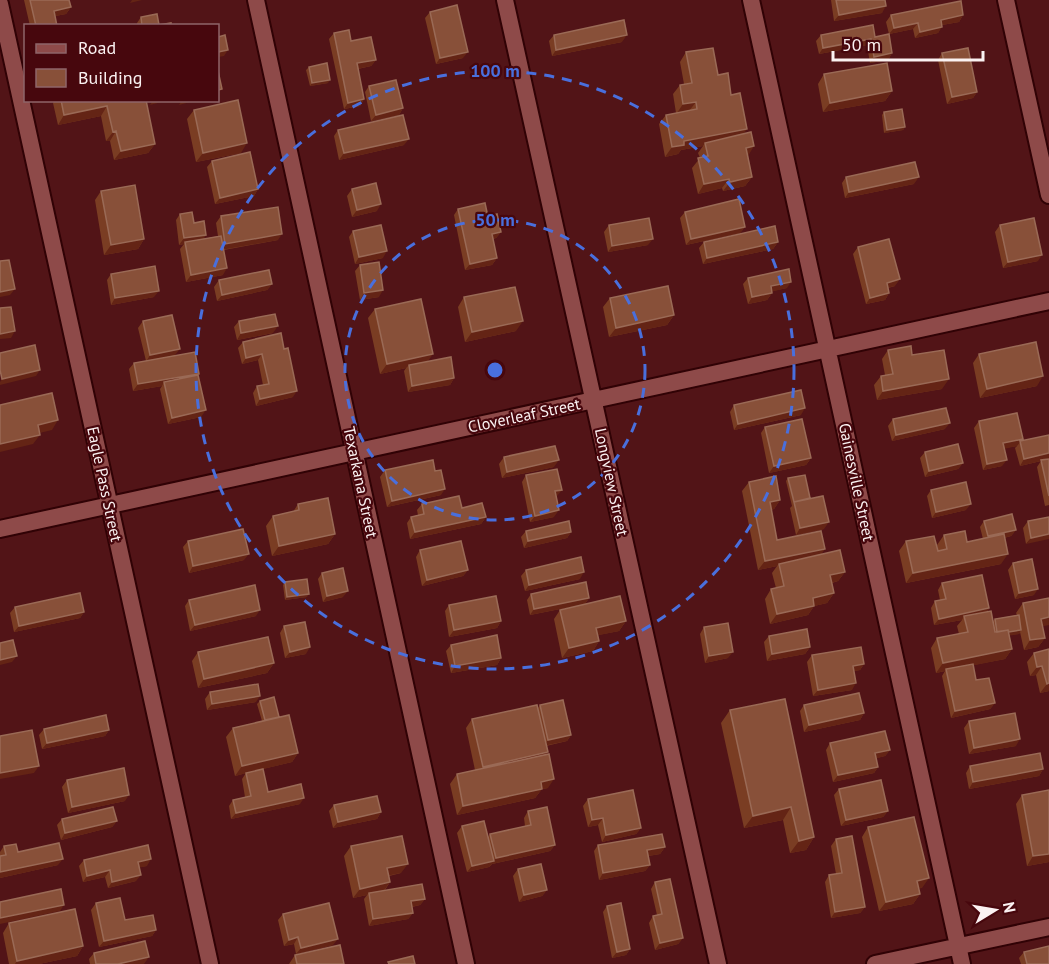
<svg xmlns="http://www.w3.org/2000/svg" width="1049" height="964" font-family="'PT Sans',sans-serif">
<rect width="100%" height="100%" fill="#521417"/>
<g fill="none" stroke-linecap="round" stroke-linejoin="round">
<defs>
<path id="street" d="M256 0 466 964
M505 0 718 964
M751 0 962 964
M1006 0 1049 195
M0 4 210 964
M0 529 1049 301
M875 964 1049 927"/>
</defs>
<use href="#street" stroke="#300205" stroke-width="20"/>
<use href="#street" stroke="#8e4a49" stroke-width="16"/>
</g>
<path fill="#7a3d23" d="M24 0H69L71 7 66 14 55 16 57 26H30Z
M831 0H885L882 13 834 21Z
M430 12 463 58 436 64 425 18Z
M891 15H963L959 22 942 25 938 33 915 38 913 29 889 34 886 22Z
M141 17 159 25 171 26H137V23Z
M334 33 351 41 376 60 371 66 358 69 364 99 360 106 344 109 329 39Z
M554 35 622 42 552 56 549 41Z
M821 35 875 37 892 53 888 60 870 63 867 45 819 54 816 41Z
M686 52 718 75 731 95 744 134 752 177 745 186 723 191 722 188 698 194 692 168 700 158 698 153 703 146 681 150 678 154 665 157 659 124 666 115 676 113 673 94 680 85 684 84 680 62Z
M942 53 977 92 973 98 947 104 938 60Z
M309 67 328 83 310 86 306 70Z
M824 74 892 91 885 101 823 112 818 84Z
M369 86 403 108 399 115 371 121 365 92Z
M55 100H146L155 144 148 153 114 160 110 141H106L101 116 58 125 53 103Z
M194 110 241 153 196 162 187 119Z
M884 112 905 127 903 130 884 133 882 115Z
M338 130 404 145 339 160 334 136Z
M212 161 258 189 254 196 215 204 207 167Z
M846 177 914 184 845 198 842 183Z
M352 189 377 211 352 217 347 196Z
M101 191 144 239 138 249 104 255 95 200Z
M458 209 488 217 501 232 496 238 493 239 497 258 492 265 465 270 454 215Z
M685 212 745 227 740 233 686 245 680 218Z
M180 214 194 223 206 235 203 239 218 236 216 223 221 216 278 240 224 250 223 275 186 282 180 249 184 244 179 245 176 220Z
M609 225 648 245 608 252 604 232Z
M1000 225 1038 261 1003 268 995 232Z
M353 231 383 258 355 264 349 237Z
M704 242H778L773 249 703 264 699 248Z
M858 247 895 286 888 288 889 293 885 300 866 304 853 254Z
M360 265 379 297 360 300 355 271Z
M111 274 154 297 111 305 107 280Z
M748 278 787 288 772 291V293L767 300 748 304 743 284Z
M219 280 272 284 267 290 217 301 214 287Z
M464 297 516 331 465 342 458 307Z
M610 298 674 315 667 325 609 337 603 307Z
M375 309 428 361 454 378 450 385 408 392 404 371 406 368 380 374 368 318Z
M143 321 175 355 199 374 198 375 201 417 168 424 160 389 162 386 133 391 129 369 134 363 146 361 138 328Z
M239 321 273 333 237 340 234 327Z
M281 333 293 397 256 406 253 393 257 386 263 385 258 360 242 364 238 348 243 342Z
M888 350 912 355 942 389 877 400 874 385 881 376 885 375 882 359Z
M979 354 1037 386 980 398 973 363Z
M734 405 801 415 734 430 730 412Z
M893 419 945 429 892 441 888 426Z
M979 421 1023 439 1021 441 1049 435V505L1045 506 1037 467 1041 461 1020 466 1015 448 1017 446 1004 448 1002 466 983 470 974 428Z
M765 427 811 458 806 465 769 473 761 433Z
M925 452 963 463 958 469 925 477 920 458Z
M504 457 554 467 502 478 499 464Z
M385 470 441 495 387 507 380 477Z
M526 475 557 496 556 497 554 517 530 522 522 482Z
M788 478 810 498 824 529 796 535 790 508 792 506 786 481Z
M749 482 780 500 774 509 771 510 777 540 825 549 821 554 845 572 838 581 832 583 834 593 827 603 814 606 808 615 770 624 765 599 771 589 776 588 772 573 777 566 758 570 742 491Z
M931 490 966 510 932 518 927 496Z
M298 504 335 534 328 544 272 556 266 526 273 516 293 512Z
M422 504 486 517 481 524 410 539 407 523 411 517 418 515 417 510Z
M1049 517 1026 544 1023 528 1028 521Z
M984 521 1016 530 1011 536 1004 538 1001 564 906 583 899 551 906 541 938 551 937 545 944 535 967 542 983 539 980 527Z
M526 531 571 532 567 538 524 548 521 537Z
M188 541 244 560 189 573 183 547Z
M420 550 468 570 463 576 422 586 416 557Z
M1013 563 1034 595 1015 599 1008 570Z
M526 570 580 579 525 591 521 576Z
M322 573 343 597 323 602 318 579Z
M285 582 307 597 285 600 283 585Z
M942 583 989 608 987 612 993 621 995 619 1017 615 1016 613 1023 603 1042 627 1045 638 1038 647 1024 650 1020 632 1019 634 1009 635 1012 649 1005 659 973 665 976 680 995 703 990 709 951 718 942 676 945 671 936 673 931 648 937 638 959 634 957 626 962 620 934 625 931 608 935 601 940 600 938 590Z
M531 594 589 598 585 604 530 615 527 600Z
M189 600 256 616 190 631 185 606Z
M449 605 501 621 497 628 449 637 445 611Z
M15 607 84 612 80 618 14 632 10 613Z
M560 610 626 621 619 631 598 635 599 641 593 651 562 658 554 619Z
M284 626 306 654 285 658 280 633Z
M704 627 728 658 705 663 700 634Z
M769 636 810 647 805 654 767 661 764 642Z
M451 645 501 658 497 665 451 673 446 651Z
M1049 649V691L1040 693 1036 675 1030 676 1027 662 1034 653Z
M198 652 274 663 267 673 198 688 192 661Z
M812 655 864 664 860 670 854 671 852 690 813 696 807 662Z
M210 692 256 702 207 710 205 699Z
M260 701 279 717 298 753 292 762 250 772 268 792 300 804 231 819 229 806 233 800 245 797 242 779 246 773 235 776 226 737 233 728 262 721 257 704Z
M540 705 571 735 567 741 546 746V755L548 788 542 789 535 798 457 815 450 784 457 774 475 770 466 728 472 719 538 708Z
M804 705 864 713 860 720 804 732 800 711Z
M730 710 814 837 806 850 790 853 783 820 744 828 721 723Z
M969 721 1016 746 969 754 964 728Z
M44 729 109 730 105 736 42 749 39 735Z
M830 743 890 750 885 756 876 758 878 767 874 773 833 782 826 750Z
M970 766 1043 769 1039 776 969 789 966 773Z
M67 780 125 801 68 813 62 787Z
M839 789 888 811 883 817 841 826 834 795Z
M1022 795 1049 862 1027 866 1016 804Z
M588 799 641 828 636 834 602 842 598 825 588 827 583 806Z
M334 805 381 812 377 819 333 828 329 811Z
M528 811 555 845 550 851 492 864 489 867 467 872 457 833 462 826 488 837 490 834 525 826 524 818Z
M62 819 117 821 112 827 61 840 57 825Z
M868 827 922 888H918L920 894 913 904 879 911 862 837Z
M836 839 865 907 860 913 831 918 825 882 829 875 836 874 831 846Z
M598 845 665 847 660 854 648 856 650 865 645 871 599 880 594 851Z
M4 846 18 852 58 865 0 878V852Z
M351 846 401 873 389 876 390 882 385 890 425 899 420 905 412 907 413 913 408 919 369 926 364 899 367 895 353 898 344 856Z
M84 860 147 866 139 867 136 881 108 888 105 877 83 882 79 866Z
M518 869 547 890 542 896 519 902 513 876Z
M655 882 683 938 678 944 655 950 649 923 653 916 657 915 651 889Z
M96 903 125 920 156 930 152 936 99 947 91 910Z
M607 906 630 949 626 955 612 958 603 912Z
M283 914 333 945 296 954 294 944 284 946 278 920Z
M9 923 83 946 77 956 39 964H9L3 933Z
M1024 952 1049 964H1021L1019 958Z
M94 953 144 964H90L89 959Z
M295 955 344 964H289Z"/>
<path fill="#642415" d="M132 0H142L130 3Z
M886 6 882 13 834 21 839 15Z
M71 7 66 14 50 17 54 11Z
M963 15 959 22 936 26 941 20Z
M918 23 913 29 889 34 894 28Z
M942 27 938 33 915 38 920 32Z
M627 35 622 42 552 56 556 50Z
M871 39 867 45 819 54 823 48Z
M228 50 224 56 218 57V52Z
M468 52 463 58 436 64 440 58Z
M892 53 888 60 870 63 874 57Z
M376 60 371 66 352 70 357 63Z
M330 80 328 83 310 86 312 83Z
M892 91 885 101 823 112 830 103Z
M977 92 973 98 947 104 952 97Z
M364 99 360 106 344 109 348 103Z
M153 100H169L150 105Z
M182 100H197L179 105Z
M696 102 689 111 677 113 683 104Z
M107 106 101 116 58 125 64 115Z
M403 108 399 115 371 121 376 115Z
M905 127 903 130 884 133 887 130Z
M747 129 740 139 705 143 703 146 681 150 678 154 665 157 672 147 684 141Z
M116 131 110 141H106L113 132Z
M409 139 404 145 339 160 344 153Z
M247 143 241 153 196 162 203 153Z
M155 144 148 153 114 160 121 151Z
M754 146 748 156 746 148Z
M752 177 745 186 723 191 730 182Z
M919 177 914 184 845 198 849 192Z
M729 179 722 188 698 194 704 184Z
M258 189 254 196 215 204 220 198Z
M381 204 377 211 352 217 357 210Z
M745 227 740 233 686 245 691 239Z
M501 232 496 238 487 240 492 234Z
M282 234 278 240 221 250 225 244Z
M206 235 202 241 185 242 184 244 179 245 184 238Z
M144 239 138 249 104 255 111 245Z
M653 239 648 245 608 252 612 246Z
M778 242 773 249 703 264 707 258Z
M387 251 383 258 355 264 359 257Z
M1042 255 1038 261 1003 268 1008 262Z
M497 258 492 265 465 270 470 264Z
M227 268 223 275 186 282 191 275Z
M900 279 895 286 882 289 887 283Z
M791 282 787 288 766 293 771 286Z
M272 284 267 290 217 301 222 295Z
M15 289 10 295 0 297V292Z
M383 290 379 297 360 300 364 293Z
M159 291 154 297 111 305 115 298Z
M772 293 767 300 748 304 752 297Z
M889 293 885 300 866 304 870 298Z
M674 315 667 325 609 337 616 328Z
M523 321 516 331 465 342 472 332Z
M278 326 273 333 237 340 241 333Z
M15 331 11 338 0 339V334Z
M180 349 175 355 146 362 150 355Z
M262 354 258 360 242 364 246 358Z
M433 354 426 364 409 365 406 368 380 374 387 364Z
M40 370 36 376 0 385V382L2 379Z
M199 374 194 380 164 382 162 386 133 391 138 384Z
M1043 376 1037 386 980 398 987 389Z
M454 378 450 385 408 392 412 386Z
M949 379 942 389 877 400 883 391Z
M297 391 293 397 256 406 260 399Z
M805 408 801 415 734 430 738 424Z
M206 410 201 417 168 424 172 418Z
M58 420 52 430 31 435 38 425Z
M950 423 945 429 892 441 896 435Z
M40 435 33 444 0 452V444Z
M1023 439 1017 446 999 450 1003 443Z
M1049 453V459L1020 466 1024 459Z
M811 458 806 465 769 473 774 466Z
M559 460 554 467 502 478 507 472Z
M1007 460 1002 466 983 470 987 464Z
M963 463 958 469 925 477 929 471Z
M445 489 441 495 387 507 392 501Z
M562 490 557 496 550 498 555 491Z
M780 500 774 509 763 511 770 502Z
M971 504 966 510 932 518 936 512Z
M559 510 554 517 530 522 535 516Z
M486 517 481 524 410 539 415 532Z
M829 522 824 529 796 535 800 528Z
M1016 530 1011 536 984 543 988 536Z
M571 532 567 538 524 548 528 541Z
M335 534 328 544 272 556 279 546Z
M1049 534V539L1026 544 1031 538Z
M825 549 818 558 779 564 777 566 758 570 765 561Z
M249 554 244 560 189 573 193 566Z
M1008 554 1001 564 906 583 913 573Z
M468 570 463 576 422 586 427 580Z
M584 572 580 579 525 591 529 585Z
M845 572 838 581 823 585 830 575Z
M1038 589 1034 595 1015 599 1019 593Z
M348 591 343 597 323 602 327 596Z
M834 593 827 603 806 608 813 598Z
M309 594 307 597 285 600 287 597Z
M589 598 585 604 530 615 534 609Z
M814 606 808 615 770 624 777 614Z
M989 608 985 615 964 616 962 620 934 625 939 619Z
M260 610 256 616 190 631 195 625Z
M84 612 80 618 14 632 19 626Z
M1049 617V625L1034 628 1041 619Z
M501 621 497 628 449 637 454 630Z
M626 621 619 631 590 637 596 628Z
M1021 630 1019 634 995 638 997 634Z
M1045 638 1038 647 1024 650 1030 640Z
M599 641 593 651 562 658 569 648Z
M310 647 306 654 285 658 290 652Z
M810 647 805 654 767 661 772 654Z
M1012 649 1005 659 946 671V669L945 671 936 673 943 663Z
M733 652 728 658 705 663 709 656Z
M17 656 12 662 0 665V660Z
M501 658 497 665 451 673 455 666Z
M274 663 267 673 198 688 204 679Z
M864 664 860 670 849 672 853 666Z
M1042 666 1036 675 1030 676 1037 667Z
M856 683 852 690 813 696 818 690Z
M1049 683V691L1040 693 1047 684Z
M260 696 256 702 207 710 212 704Z
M995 703 990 709 951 718 955 711Z
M864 713 860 720 804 732 809 725Z
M109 730 105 736 42 749 47 743Z
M571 735 567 741 543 746 548 740Z
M1020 739 1016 746 969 754 974 748Z
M890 750 885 756 871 760 875 753Z
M548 752 541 762 476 776 483 767Z
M298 753 292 762 235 776 242 766Z
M39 766 34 773 0 779V773Z
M878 767 874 773 833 782 838 775Z
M1043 769 1039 776 969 789 973 782Z
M554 779 548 788 542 789 535 798 457 815 463 806 541 782Z
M129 795 125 801 68 813 72 807Z
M304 798 300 804 231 819 236 813Z
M791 807 783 820 744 828 753 816Z
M888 811 883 817 841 826 846 820Z
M381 812 377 819 333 828 338 822Z
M603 818 598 825 588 827 592 820Z
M117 821 112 827 61 840 65 833Z
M641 828 636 834 602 842 606 835Z
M814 837 806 850 790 853 799 841Z
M555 845 550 851 492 864 489 867 467 872 472 866 493 861 496 858Z
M665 847 660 854 642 857 647 850Z
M1049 854V862L1027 866 1033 856Z
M63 859 58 865 0 878V872Z
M151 859 147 866 133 869 138 862Z
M408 864 401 873 381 877 387 868Z
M650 865 645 871 599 880 603 873Z
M110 870 105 877 83 882 87 876Z
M141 875 136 881 108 888 112 882Z
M929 878 922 888 910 890 917 881Z
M390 882 383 892 369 893 367 895 353 898 360 889Z
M547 890 542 896 519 902 524 895Z
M920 894 913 904 879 911 886 902Z
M425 899 420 905 406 908 411 901Z
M64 905 60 911 0 924V918Z
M865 907 860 913 831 918 835 912Z
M413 913 408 919 369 926 373 919Z
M156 930 152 936 99 947 104 941Z
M298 937 294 944 284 946 289 940Z
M683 938 678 944 655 950 660 943Z
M338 939 333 945 296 954 301 948Z
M83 946 77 956 39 964H15L17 961Z
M630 949 626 955 612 958 617 952Z
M149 957 144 964H118Z"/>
<path fill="#885039" stroke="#9a6a56" stroke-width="1.5" d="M30 0H69L71 7 54 11 57 26H36Z
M836 0H885L886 6 839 15Z
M961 1 963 15 941 20 942 27 920 32 918 23 894 28 891 15Z
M457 5 468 52 440 58 430 12Z
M157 14 159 25 171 23V26H142L141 17Z
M624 20 627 35 556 50 554 35Z
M873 25 875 37 889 34 892 53 874 57 871 39 823 48 821 35Z
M349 30 351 41 371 37 376 60 357 63 364 99 348 103 334 33Z
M225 35 228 50 218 52V37Z
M713 48 718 75 728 73 731 95 740 93 747 129 684 141V145L672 147 666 115 697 109 696 102 683 104 680 85 692 83 686 52Z
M968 48 977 92 952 97 942 53Z
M327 63 330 80 312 83 309 67Z
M887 63 892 91 830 103 824 74Z
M218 71 222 89 218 90Z
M396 80 403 108 376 115 369 86Z
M61 100H146L155 144 121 151 116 131 113 132 107 106 64 115Z
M238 100 247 143 203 153 194 110Z
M902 109 905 127 887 130 884 112Z
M403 115 409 139 344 153 338 130Z
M751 132 754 146 746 148 752 177 730 182 729 179 704 184 698 158 708 156 705 143Z
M250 152 258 189 220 198 212 161Z
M915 162 919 177 849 192 846 177Z
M376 183 381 204 357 210 352 189Z
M135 185 144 239 111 245 101 191Z
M739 199 745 227 691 239 685 212Z
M485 203 488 217 497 214 501 232 492 234 497 258 470 264 458 209Z
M278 207 282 234 225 244 221 216Z
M192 212 194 223 204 221 206 235 184 238 180 214Z
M649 218 653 239 612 246 609 225Z
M1034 218 1042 255 1008 262 1000 225Z
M381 225 387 251 359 257 353 231Z
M775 226 778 242 707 258 704 242Z
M221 236 227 268 191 275 185 242Z
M889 239 900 279 887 283 889 293 870 298 858 247Z
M9 260 15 289 0 292V261Z
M379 262 383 290 364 293 360 265Z
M155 266 159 291 115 298 111 274Z
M789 269 791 282 771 286 772 293 752 297 748 278Z
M269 270 272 284 222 295 219 280Z
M668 286 674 315 616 328 610 298Z
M515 287 523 321 472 332 464 297Z
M421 299 433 354 387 364 375 309Z
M11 307 15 331 0 334V308Z
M275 314 278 326 241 333 239 321Z
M172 315 180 349 150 355 143 321Z
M281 333 284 349 288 348 297 391 260 399 257 386 269 384 262 354 246 358 243 342Z
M1036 342 1043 376 987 389 979 354Z
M35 345 40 370 2 379 0 370V353Z
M911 346 912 355 944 350 949 379 883 391 881 376 893 374 888 350Z
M195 352 199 374 138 384 134 363Z
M451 357 454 378 412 386 409 365Z
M198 375 206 410 172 418 164 382Z
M801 390 805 408 738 424 734 405Z
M52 393 58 420 38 425 40 435 0 444V405Z
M946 408 950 423 896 435 893 419Z
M1017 413 1023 439 1003 443 1007 460 987 464 979 421Z
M802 419 811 458 774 466 765 427Z
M1049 435V453L1024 459 1020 441Z
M958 444 963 463 929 471 925 452Z
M555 446 559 460 507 472 504 457Z
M1049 459V496L1041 460Z
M433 460 435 471 441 470 445 489 392 501 385 470Z
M557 469 562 490 555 491 559 510 535 516 526 475Z
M805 475 810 498 794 502 788 478Z
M776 476 780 500 770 502 777 540 821 531 825 549 765 561 749 482Z
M966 482 971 504 936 512 931 490Z
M459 496 462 508 482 503 486 517 415 532 411 517 424 514 422 504Z
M823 496 829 522 800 528 794 502Z
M328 498 335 534 279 546 273 516 299 510 298 504Z
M1012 514 1016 530 988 536 984 521Z
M1049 517V534L1031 538 1028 521Z
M569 521 571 532 528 541 526 531Z
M243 529 249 554 193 566 188 541Z
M965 531 967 542 1004 534 1008 554 913 573 906 541 934 536 938 551 947 549 944 535Z
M461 541 468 570 427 580 420 550Z
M840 550 845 572 830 575 834 593 813 598 814 606 777 614 771 589 784 586 779 564Z
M581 557 584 572 529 585 526 570Z
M1032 559 1038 589 1019 593 1013 563Z
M343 568 348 591 327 596 322 573Z
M982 575 989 608 939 619 935 601 946 599 942 583Z
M307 579 309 594 287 597 285 582Z
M586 582 589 598 534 609 531 594Z
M255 585 260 610 195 625 189 600Z
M80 593 84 612 19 626 15 607Z
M496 596 501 621 454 630 449 605Z
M620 596 626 621 596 628 599 641 569 648 560 610Z
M1049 598V617L1041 619 1045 638 1030 640 1023 603Z
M991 611 995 632 1008 630 1012 649 943 663 937 638 968 632 964 616Z
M1019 615 1021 630 1009 632 1008 630 997 632 995 619Z
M305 622 310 647 290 652 284 626Z
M728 623 733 652 709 656 704 627Z
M807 629 810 647 772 654 769 636Z
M497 635 501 658 455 666 451 645Z
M268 637 274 663 204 679 198 652Z
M13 640 17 656 0 660V643Z
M861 647 864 664 853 666 856 683 818 690 812 655Z
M1049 649V683L1047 684 1042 666 1037 667 1034 653Z
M973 664 976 680 989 678 995 703 955 711 946 669Z
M258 684 260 696 212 704 210 692Z
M859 693 864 713 809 725 804 705Z
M274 697 279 717 265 720 260 701Z
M785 699 814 837 799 841 791 807 753 816 730 710Z
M563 700 571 735 548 740 540 705Z
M537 705 548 752 483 767 472 719Z
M1015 713 1020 739 974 748 969 721Z
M106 715 109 730 47 743 44 729Z
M289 715 298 753 242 766 233 728Z
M32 730 39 766 0 773V736Z
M885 731 890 750 875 753 878 767 838 775 830 743Z
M1040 753 1043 769 973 782 970 766Z
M549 754 554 779 541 782 542 789 463 806 457 774Z
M124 768 129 795 72 807 67 780Z
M263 769 268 792 301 784 304 798 236 813 233 800 251 796 246 773Z
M881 780 888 811 846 820 839 789Z
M633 790 641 828 606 835 603 818 592 820 588 799Z
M1049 790V854L1033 856 1022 795Z
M377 796 381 812 338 822 334 805Z
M113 807 117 821 65 833 62 819Z
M547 807 555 845 496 858 490 834 531 825 528 811Z
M914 817 929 878 917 881 920 894 886 902 868 827Z
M484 821 494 861 472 866 462 826Z
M662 834 665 847 647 850 650 865 603 873 598 845Z
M402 836 408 864 387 868 390 882 360 889 351 846Z
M852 836 865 907 835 912 829 875 842 873 836 839Z
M59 843 63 859 0 872V856L6 855 4 846 16 844 18 852Z
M148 845 151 859 138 862 141 875 112 882 110 870 87 876 84 860Z
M541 864 547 890 524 895 518 869Z
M670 879 683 938 660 943 653 916 662 914 655 882Z
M422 884 425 899 411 901 413 913 373 919 369 893Z
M61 889 64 905 0 918V902Z
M120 898 125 920 153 915 156 930 104 941 96 903Z
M329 903 338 939 301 948 298 937 289 940 283 914Z
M621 903 630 949 617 952 607 906Z
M75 909 83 946 17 961 9 923Z
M145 941 149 957 118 964H96L94 953Z
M340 945 344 964H297L295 955Z
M1049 946V964H1027L1024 952Z
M413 956 415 964H389L388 962Z"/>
<g fill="none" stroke="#496fdd" stroke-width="3" stroke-dasharray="10 8">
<circle cx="495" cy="370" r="150"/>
<circle cx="495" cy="370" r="299"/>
</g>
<g text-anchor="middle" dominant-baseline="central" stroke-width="4.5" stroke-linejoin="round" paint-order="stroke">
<g font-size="16" fill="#fbf2f2" stroke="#47070d">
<text transform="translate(524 415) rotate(-12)">Cloverleaf Street</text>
<text transform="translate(361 482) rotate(78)">Texarkana Street</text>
<text transform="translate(612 482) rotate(78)">Longview Street</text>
<text transform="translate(857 482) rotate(78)">Gainesville Street</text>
<text transform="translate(105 484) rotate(78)">Eagle Pass Street</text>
</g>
</g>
<circle cx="495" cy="370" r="9" fill="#496fdd" stroke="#47070d" stroke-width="3"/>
<g font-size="18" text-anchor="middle" font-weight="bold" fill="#496fdd" stroke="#47070d" stroke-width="4.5" stroke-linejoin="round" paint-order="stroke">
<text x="495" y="77">100 m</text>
<text x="495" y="226">50 m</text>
</g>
<rect x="24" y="24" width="195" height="78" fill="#47070d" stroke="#8f6569" stroke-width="1.5"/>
<rect x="36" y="44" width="30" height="9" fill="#8e4a49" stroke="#8f6569" stroke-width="1.5"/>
<text x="78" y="54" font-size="18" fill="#fbf2f2">Road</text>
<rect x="36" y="69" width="30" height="18" fill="#885039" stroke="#8f6569" stroke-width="1.5"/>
<text x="78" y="84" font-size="18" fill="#fbf2f2">Building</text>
<g transform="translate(995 910) rotate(79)" stroke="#47070d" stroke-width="4.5" paint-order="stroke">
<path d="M0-4.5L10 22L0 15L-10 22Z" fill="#fbf2f2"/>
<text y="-9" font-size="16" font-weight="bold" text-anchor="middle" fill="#fbf2f2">N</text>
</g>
<path d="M833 51v9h150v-9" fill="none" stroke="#fbf2f2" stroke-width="3"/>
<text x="842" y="51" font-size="18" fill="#fbf2f2" stroke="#47070d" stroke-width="4.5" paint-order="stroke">50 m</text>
</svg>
